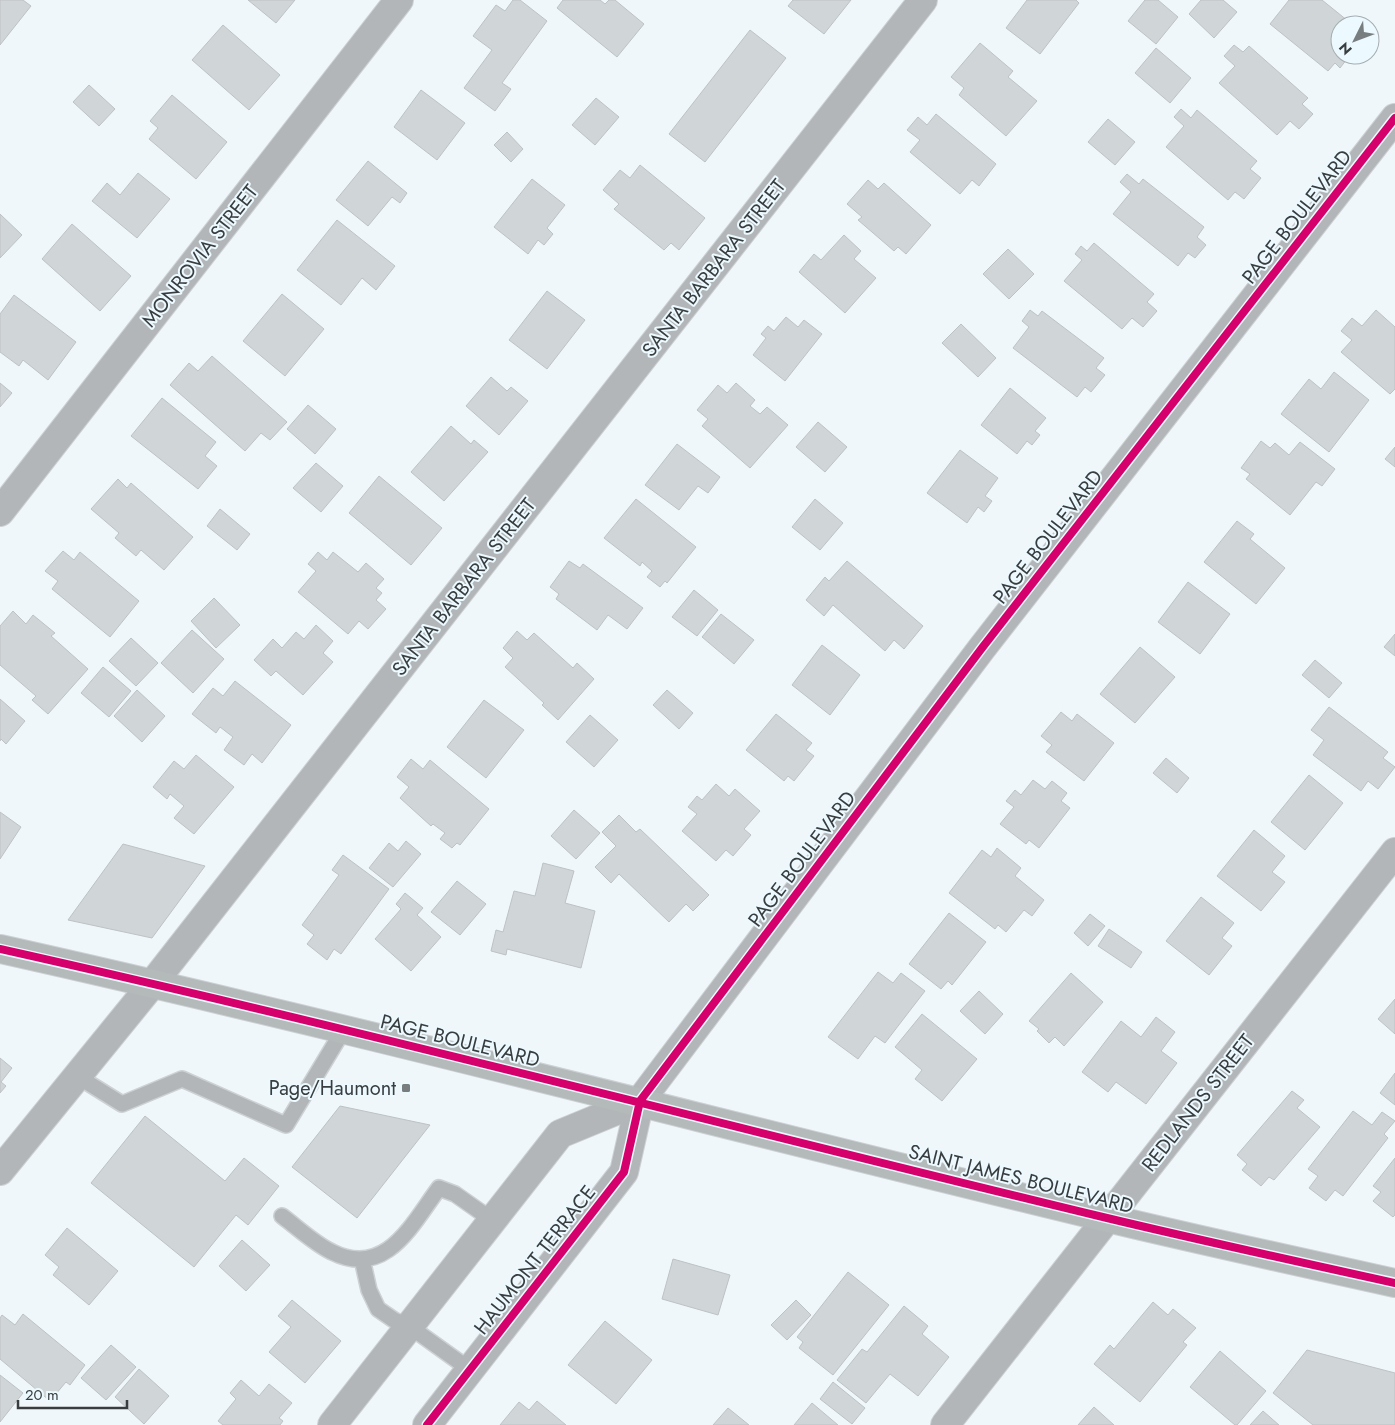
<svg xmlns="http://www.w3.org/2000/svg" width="1395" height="1425" font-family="Jost,sans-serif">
<rect width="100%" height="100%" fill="#f0f7fa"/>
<path fill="#d0d5d7" stroke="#bdc2c5" d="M0 0H23L31 6 0 45Z
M248 0H295L276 23Z
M513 0H520L547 21 502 83 511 89 495 111 464 88 492 50 473 36 496 5 505 11Z
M563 0H600L605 4 609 0H615L644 24 617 57 557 8Z
M793 0H851L824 34 788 6Z
M1027 0H1076L1079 3 1040 54 1006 28Z
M1145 0H1158L1178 17 1156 44 1128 21Z
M1201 0H1223L1237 12 1214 38 1189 14Z
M1289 0H1322L1353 25H1340V55H1350L1340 68 1335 63 1328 71 1270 24Z
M223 25 280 75 249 110 192 60Z
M750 30 786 58 705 162 669 134Z
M980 43 1013 71 1008 77 1037 101 1006 136 959 95 964 88 951 77Z
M1234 45 1243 52 1249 46 1308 98 1302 104 1313 114 1299 129 1290 121 1277 135 1219 83 1235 66 1224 56Z
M1156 48 1191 78 1170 103 1135 73Z
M89 85 115 109 99 126 73 102Z
M421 90 465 123 437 160 394 127Z
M172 95 227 142 196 179 149 139 158 128 150 121Z
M596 98 619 117 595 145 572 125Z
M1181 109 1191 118 1197 110 1257 161 1250 169 1261 178 1244 199 1235 192 1228 200 1166 147 1184 126 1174 117Z
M936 114 996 164 979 186 972 180 960 194 910 152 920 140 907 130 918 117 927 125Z
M1108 119 1135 142 1115 165 1088 142Z
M507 132 523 149 511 162 494 145Z
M368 161 407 193 400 203 392 197 368 226 336 200Z
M640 165 705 218 679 250 671 243 664 250 614 209 619 204 603 190 620 170 630 178Z
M138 173 170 199 137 238 92 201 107 183 120 195Z
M1127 174 1139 184 1143 179 1204 227 1197 237 1206 245 1195 258 1188 253 1178 266 1113 214 1131 192 1120 182Z
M532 179 565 205 547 228 553 234 544 245 538 240 528 254 494 227Z
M868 180 878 189 884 183 931 225 906 254 898 247 894 251 858 220 862 217 847 204Z
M0 214 22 235 0 258Z
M337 220 395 266 376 290 362 278 341 305 297 270Z
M72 224 131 276 100 311 42 259Z
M844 235 861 251 854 259 876 278 845 313 799 272 814 254 821 260Z
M1094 243 1154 294 1147 302 1157 311 1143 327 1132 318 1122 329 1064 281 1082 260 1075 254 1081 246 1087 251Z
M1008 249 1034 274 1009 299 983 274Z
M547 291 585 320 547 369 509 340Z
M282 294 324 329 285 376 243 341Z
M14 295 76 342 48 380 23 360 19 366 0 352V314Z
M1030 310 1038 316 1042 311 1104 358 1096 368 1105 375 1091 392 1085 387 1077 397 1013 348 1029 327 1022 321Z
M1376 310 1395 327V389L1390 394 1341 352 1352 340 1341 331 1352 318 1362 326Z
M786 317 798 327 804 320 822 334 785 381 753 355 766 338 761 334 768 326 774 331Z
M961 324 996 358 978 377 942 343Z
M212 356 287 422 270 440 261 433 245 451 170 385 189 363 198 371Z
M1334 372 1369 400 1329 452 1281 414 1309 379 1321 389Z
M491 377 507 391 511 387 528 401 499 435 466 406Z
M0 383 12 393 0 407Z
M736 383 755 400 750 406 760 414 767 407 788 425 750 468 702 426 708 419 697 410 718 385 727 393Z
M1010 388 1046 418 1035 431 1040 435 1032 445 1027 441 1017 454 981 425Z
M162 398 216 442 205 456 217 466 198 489 131 436Z
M308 405 336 429 315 454 287 429Z
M818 422 847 447 825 472 796 447Z
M451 426 471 444 474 440 488 452 444 501 411 472Z
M1261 441 1270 448 1275 443 1289 455 1300 442 1335 469 1322 486 1316 482 1290 515 1246 479 1250 474 1241 468Z
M677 444 720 477 708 493 698 486 679 510 645 485Z
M1395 447V467L1385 459Z
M960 450 998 478 985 496 992 501 984 512 978 507 967 523 927 493Z
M316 463 343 486 321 512 293 488Z
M379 476 442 528 411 565 349 513Z
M118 479 127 488 131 483 193 537 164 570 141 550 136 556 115 538 119 533 91 509Z
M636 499 696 547 667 583 665 581 660 587 647 577 652 571 642 562 640 566 604 538Z
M815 499 843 523 820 550 792 527Z
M220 509 250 534 237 550 207 526Z
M1237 521 1254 534 1250 539 1285 568 1256 604 1204 562Z
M63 551 74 560 80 552 139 601 110 637 52 589 58 581 45 571Z
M318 552 327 560 333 552 358 572 366 563 384 579 376 588 382 593 376 600 386 609 368 629 359 621 348 634 298 592 316 571 308 564Z
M569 561 580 568 583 564 643 608 627 629 608 615 597 630 556 599 559 594 550 587Z
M847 561 923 626 904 649 894 640 885 651 833 605 824 616 806 600 825 577 829 581Z
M1188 582 1230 614 1200 654 1158 622Z
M694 590 718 610 697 636 672 617Z
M214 598 240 625 216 648 191 621Z
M13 611 26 624 33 615 55 633 51 636 88 669 48 714 32 700 36 696 0 665V626Z
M721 614 754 640 734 664 702 637Z
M316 625 333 641 323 653 333 662 303 695 276 671 271 676 254 660 273 639 282 648 296 632 304 639Z
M192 630 224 659 193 693 161 663Z
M517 631 527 640 534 633 573 668 577 663 594 679 558 720 542 705 544 703 505 667 513 658 503 648Z
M1395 634V656L1384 647Z
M131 638 158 663 136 686 109 661Z
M822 645 860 675 830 715 792 685Z
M1140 647 1175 677 1135 723 1100 694Z
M1315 660 1342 683 1329 698 1302 675Z
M103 667 131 691 109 717 81 693Z
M235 681 291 725 262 763 252 754 244 765 224 750 233 737 220 727 216 733 192 714 213 688 223 696Z
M137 690 165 716 142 742 114 716Z
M667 690 693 713 679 729 653 705Z
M0 699 25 721 6 744 1 739 0 741Z
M484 700 524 730 486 778 447 747Z
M1329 707 1388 752 1383 758 1395 767 1378 789 1368 781 1361 791 1313 755 1324 740 1311 730Z
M1061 712 1072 721 1077 714 1114 743 1084 781 1046 752 1052 745 1041 736Z
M776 714 812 743 806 750 814 756 794 781 788 776 784 781 746 750Z
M590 715 618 740 594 767 566 742Z
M196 755 234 787 194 834 174 818 184 806 170 794 167 799 153 787 174 761 184 769Z
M1166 758 1189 778 1177 793 1153 773Z
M411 759 423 769 430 760 489 809 460 845 457 843 452 848 440 839 445 833 433 824 431 826 400 798 409 787 397 777Z
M1309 775 1343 803 1305 850 1271 822Z
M1033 780 1045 789 1052 781 1067 793 1061 801 1070 808 1039 848 1029 840 1026 844 1000 824 1014 807 1006 801 1015 790 1021 795Z
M716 784 729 796 735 789 760 811 744 829 751 835 733 856 726 850 716 861 682 831 697 814 688 807 697 796 702 800Z
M574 810 600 833 576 859 551 836Z
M0 812 21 827 0 859Z
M619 815 636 832 640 829 709 895 693 911 686 904 669 922 619 874 611 883 595 867 616 846 602 832Z
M1254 830 1285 856 1272 872 1285 882 1261 911 1217 876Z
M406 841 421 854 393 887 369 868 389 843 398 851Z
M123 844 205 866 152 938 68 920Z
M997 848 1021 868 1015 876 1044 900 1032 916 1024 910 1006 932 998 925 995 929 949 893 982 850 991 857Z
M343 855 389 889 341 954 334 949 327 960 307 944 314 935 302 925 339 875 332 870Z
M543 863 574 871 565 903 595 911 581 968 507 949 506 955 491 951 496 930 503 932 514 891 535 896Z
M457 881 486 904 460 935 431 912Z
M405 893 423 908 417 915 441 937 411 971 375 939 401 909 396 904Z
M1201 897 1234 923 1222 938 1232 946 1209 975 1166 941Z
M949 913 986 942 952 985 948 981 941 989 909 964Z
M1090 914 1105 926 1088 946 1074 933Z
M1109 929 1142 952 1131 968 1098 946Z
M878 972 893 983 901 973 925 991 885 1043 875 1036 858 1059 828 1037Z
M1071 973 1103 1002 1064 1046 1055 1037 1049 1043 1037 1031 1039 1029 1029 1021Z
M979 991 1003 1014 985 1034 960 1011Z
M1395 999V1034L1378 1019Z
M922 1014 977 1059 942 1101 915 1079 922 1070 895 1047Z
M1156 1017 1175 1032 1161 1051 1177 1063 1146 1104 1116 1082 1108 1092 1082 1072 1121 1021 1141 1037Z
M0 1058 12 1068 1 1082 6 1086 0 1093Z
M1395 1073V1105L1380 1093Z
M1292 1091 1304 1100 1297 1108 1320 1127 1274 1180 1269 1177 1261 1186 1242 1170 1247 1164 1237 1155Z
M340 1106 430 1125 357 1218 292 1167Z
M1353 1111 1372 1125 1382 1112 1395 1121 1384 1134 1388 1138 1343 1196 1335 1190 1326 1201 1309 1188 1318 1176 1308 1169Z
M145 1116 225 1181 244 1158 279 1186 248 1225 236 1215 194 1267 91 1183Z
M1395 1158V1215L1393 1217 1373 1201 1381 1192 1373 1186Z
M67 1228 118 1271 89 1305 53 1275 59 1267 45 1255Z
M242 1240 270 1265 246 1291 219 1266Z
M673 1259 730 1275 718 1315 662 1299Z
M848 1272 889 1305 833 1375 799 1348 803 1342 797 1337Z
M292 1300 341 1341 305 1383 269 1352 291 1327 278 1316Z
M796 1300 811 1315 787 1340 771 1325Z
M1153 1302 1168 1315 1173 1309 1196 1328 1183 1342 1187 1345 1140 1402 1094 1364 1110 1345 1114 1349Z
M904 1306 928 1326 922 1334 949 1357 918 1396 890 1374 866 1403 837 1380 862 1349 867 1352Z
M23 1314 85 1365 70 1385 66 1382 50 1401 0 1359V1318L2 1315 15 1325Z
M605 1321 652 1360 616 1404 568 1365Z
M111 1345 136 1367 106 1400 81 1378Z
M1307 1350 1395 1373V1425H1313L1273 1393Z
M1220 1351 1266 1391 1237 1425H1235L1190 1387Z
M139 1369 169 1396 144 1424 115 1397Z
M0 1375 23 1393 0 1422Z
M241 1380 259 1396 269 1384 292 1403 279 1418 283 1421 280 1425H223L218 1421 236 1399 230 1393Z
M833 1382 865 1408 852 1424 820 1399Z
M537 1401 566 1425H500L519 1402 529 1410Z
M812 1403 838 1425H794Z
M1094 1407 1114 1425H1078Z
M728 1408 749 1425H713Z
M1263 1411 1279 1425H1250Z"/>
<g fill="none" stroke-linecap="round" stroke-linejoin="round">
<defs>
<path id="service" d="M77 1076 122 1104 182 1079 286 1125 344 1029
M282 1216C298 1228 315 1244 332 1252 386 1279 412 1224 439 1188L455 1194 492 1220
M362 1259 369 1290 378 1309 394 1320 409 1326 469 1369"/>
<path id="minor" d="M0 512 399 0
M0 1171 153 983 923 0
M332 1425 560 1134 640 1101
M427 1425 624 1172 640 1101
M945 1425 1395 852"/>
<path id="tertiary" d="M640 1101 982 648 1395 118"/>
<path id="primary" d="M0 949C371 1032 738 1129 1107 1218 1203 1241 1299 1262 1395 1283"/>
</defs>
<use href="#service" stroke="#ccd1d4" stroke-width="18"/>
<use href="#minor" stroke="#ccd1d4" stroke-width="30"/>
<use href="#tertiary" stroke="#ccd1d4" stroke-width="30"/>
<use href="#primary" stroke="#ccd1d4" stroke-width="30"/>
<use href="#service" stroke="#b3b6b8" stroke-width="15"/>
<use href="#minor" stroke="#b3b6b8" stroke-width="28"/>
<use href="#tertiary" stroke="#b3b6b8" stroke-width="28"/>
<use href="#primary" stroke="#b4b9ba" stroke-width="28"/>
<defs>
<path id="cycleway" d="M0 949C371 1032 738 1129 1107 1218 1203 1241 1299 1262 1395 1283
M427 1425 624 1172 640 1101 982 648 1395 118"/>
</defs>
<use href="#cycleway" stroke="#ecf9fe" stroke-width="11"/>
<use href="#cycleway" stroke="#d6006c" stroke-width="8"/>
</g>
<rect fill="#787e80" stroke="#ecf9fe" stroke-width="2" x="401" y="1083" width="10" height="10" rx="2.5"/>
<g text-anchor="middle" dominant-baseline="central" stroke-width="4" stroke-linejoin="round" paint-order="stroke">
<g font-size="20" fill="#383d3f" stroke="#ecf9fe">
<text transform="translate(1297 217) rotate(-52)">PAGE BOULEVARD</text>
<text transform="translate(200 256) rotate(-52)">MONROVIA STREET</text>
<text transform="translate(714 268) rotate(-52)">SANTA BARBARA STREET</text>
<text transform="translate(1048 537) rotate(-52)">PAGE BOULEVARD</text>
<text transform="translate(464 587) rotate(-52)">SANTA BARBARA STREET</text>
<text transform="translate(802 859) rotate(-53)">PAGE BOULEVARD</text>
<text transform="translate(460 1041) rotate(14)">PAGE BOULEVARD</text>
<text transform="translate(1198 1103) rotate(-52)">REDLANDS STREET</text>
<text transform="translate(1021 1179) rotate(14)">SAINT JAMES BOULEVARD</text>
<text transform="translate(535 1260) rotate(-52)">HAUMONT TERRACE</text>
</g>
<g font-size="20" fill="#383d3f" stroke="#ecf9fe" text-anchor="end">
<text x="396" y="1088">Page/Haumont</text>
</g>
</g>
<g transform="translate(1355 40) rotate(228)"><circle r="24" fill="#ecf9fe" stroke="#a4aeb2"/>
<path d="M0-4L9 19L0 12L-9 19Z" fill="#787e80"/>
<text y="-8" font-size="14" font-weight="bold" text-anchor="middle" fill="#383d3f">N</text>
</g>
<path d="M18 1400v8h109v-8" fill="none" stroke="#383d3f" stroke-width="2.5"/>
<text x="25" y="1400" font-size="15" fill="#383d3f" stroke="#ecf9fe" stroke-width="4" paint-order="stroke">20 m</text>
</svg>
